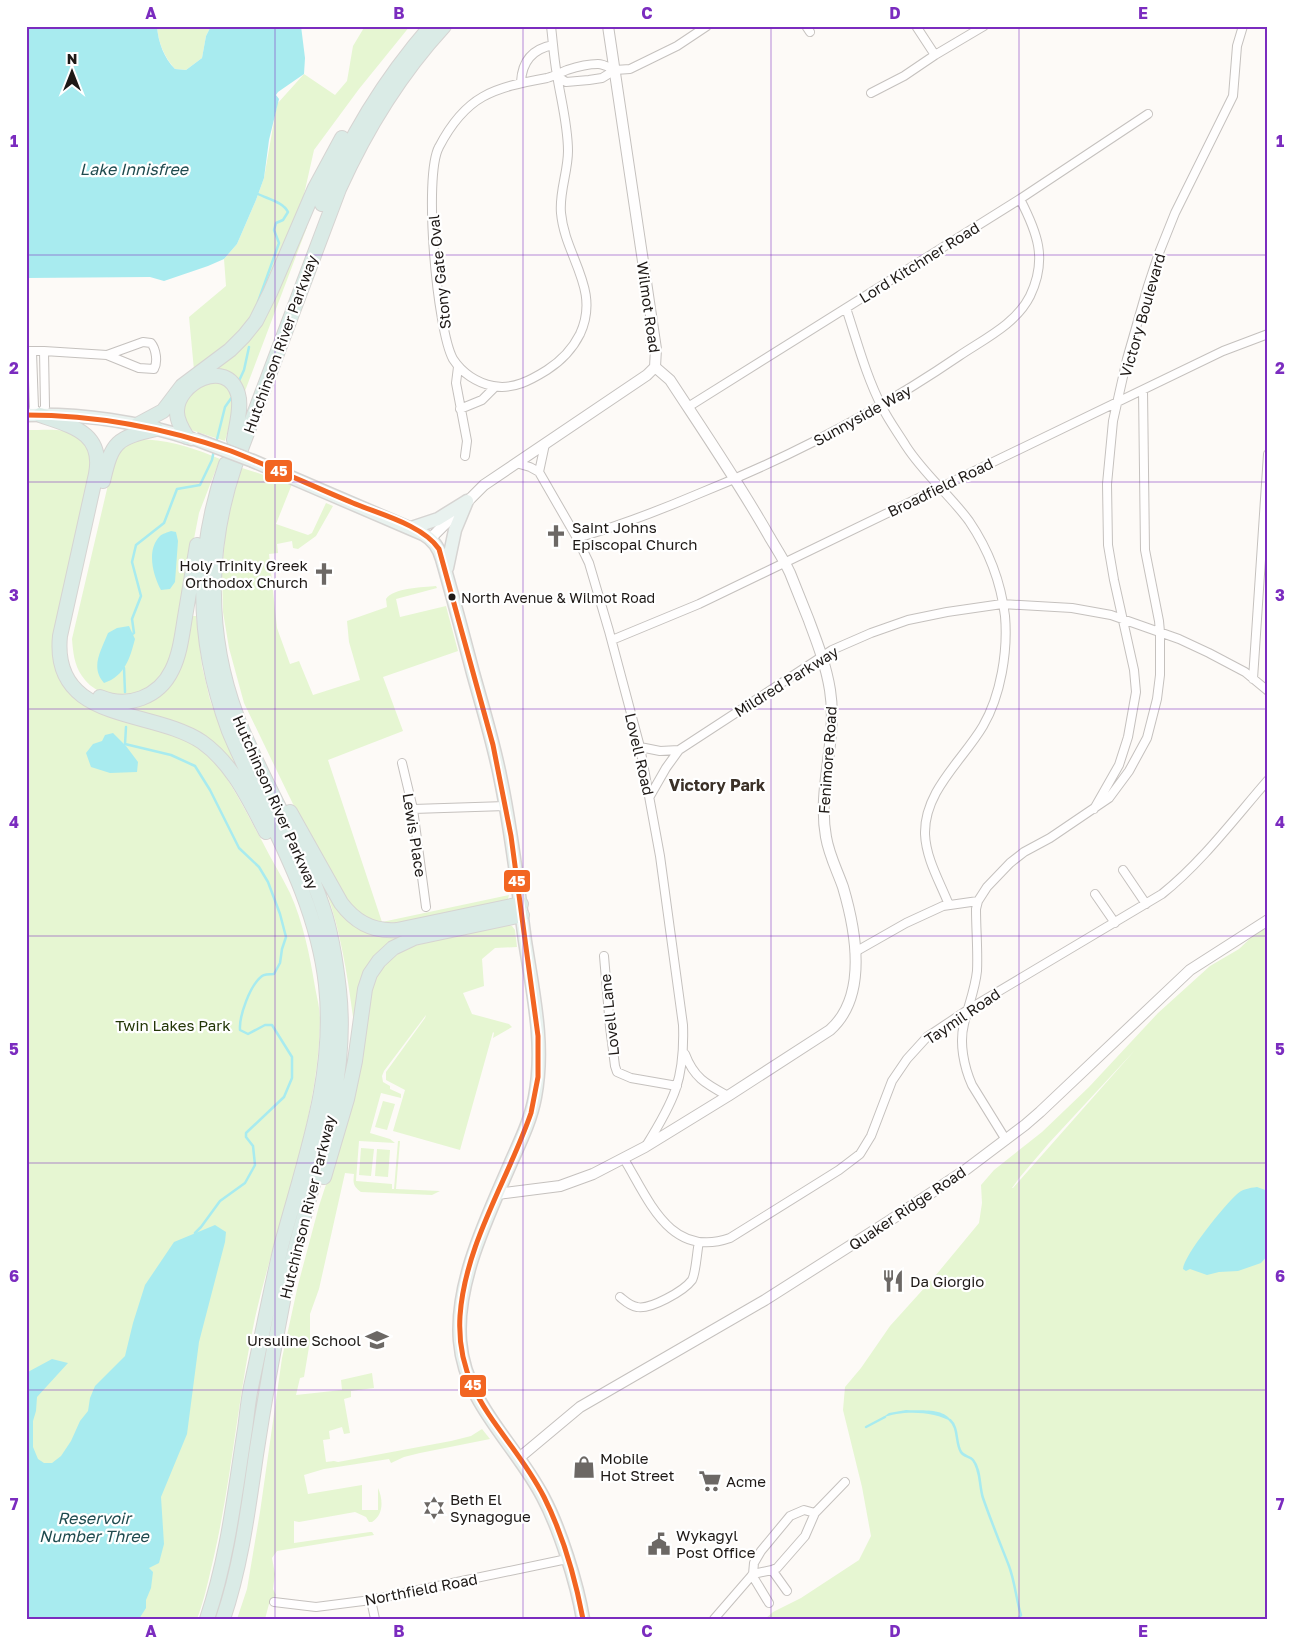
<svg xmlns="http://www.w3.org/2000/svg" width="1294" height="1645" font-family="'Golos Text',sans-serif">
<rect width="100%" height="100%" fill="#fdfaf7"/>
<path fill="#e6f6d2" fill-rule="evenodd" d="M157 26H211L206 36 202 58 186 70 175 69C164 57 158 42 157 26Z
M365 26H410L359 89 314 150 303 199 254 318 237 337 194 370 189 317 226 286 224 259 237 244 256 200 264 178 277 104 304 74 335 95 347 81 353 46Z
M304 225 307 227 242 399 236 380 207 374 242 345Z
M218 379 232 389 233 412 225 441 191 430 183 424 181 408 197 385Z
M26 430C60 430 79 424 92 460 85 492 79 524 71 556 65 584 48 638 56 665 75 729 149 716 196 745 224 763 246 813 262 841 271 859 281 875 290 893 303 922 310 956 315 987 317 998 320 1009 320 1019 319 1119 277 1221 255 1318 238 1397 232 1477 214 1556 209 1577 205 1598 197 1619H26Z
M141 439C172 441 191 447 220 459L199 513 172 652C170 658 169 665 166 670 149 701 102 706 82 676 74 665 73 651 72 639L114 459C120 447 128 442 141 439Z
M239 467 292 484 276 524 308 535 312 533 326 503 333 506 316 536 298 549 293 548 292 541 277 544 278 553 269 554 277 628 290 664 299 661 313 695 360 680 349 642 347 621 387 607 386 599C393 588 423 587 436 586L437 588 396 599 400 617 446 606 458 651 383 677 403 731 328 760 382 922 509 895 508 899 505 902 384 926 357 915 343 897 309 837 244 703 229 648 223 612 222 572 226 526Z
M191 616H196L202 666 210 700 237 770 223 754 120 706 152 698Z
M326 890 349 919 423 929 391 944 355 1017H353C347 972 341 934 326 890Z
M507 925 512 926 515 930 517 947 495 948 482 959 484 986 463 993 472 1014 509 1024 512 1027 493 1038 494 1033 493 1032 460 1150 393 1131 405 1090 386 1080V1072L425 1018 426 1015 384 1071 382 1076 383 1082 390 1086V1089L401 1094V1098L381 1093 370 1133 390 1139 395 1143 359 1141 356 1181 392 1184V1189H394L398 1141H400L396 1189 440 1191 432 1195 361 1192C353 1186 353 1183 354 1174L345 1173 319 1289 310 1314V1341L304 1377 300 1378 296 1395 342 1390 341 1380 372 1373 374 1388 351 1391V1397L344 1399 350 1433 344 1434 342 1427 329 1431 330 1439 323 1440 326 1462 334 1461 338 1462 451 1441 471 1436 482 1429 490 1439 420 1453 404 1457 391 1463 389 1459 324 1469 304 1475 308 1494 362 1485V1510H378V1488C383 1499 384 1515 372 1522H369L366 1517 355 1512 299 1522 294 1521V1543L370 1532H372L374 1535 277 1551 272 1558 275 1574 273 1589 276 1595 273 1604H269L265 1619H237L247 1589 260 1512 282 1358 298 1285 319 1206 341 1138 371 989 378 971 390 958 409 946Z
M1268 926V1619H765L773 1612 801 1598 859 1560 871 1536 862 1487 843 1410 845 1387 861 1368 890 1326 936 1275 979 1223 982 1203 981 1185 994 1170 1042 1132 1089 1087 1158 1013 1210 966 1239 949 1260 929ZM1135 1050 1013 1188H1012L1020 1177 1049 1143Z
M383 1101 395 1104 387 1130 375 1127Z
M361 1148 374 1149 371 1176 359 1175Z
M377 1149 390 1150 388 1177 375 1176Z"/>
<path fill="#a8ebef" d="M26 26H157C158 42 164 58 175 69L186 70 202 58 206 36 211 26H301L305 58 304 74 278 92 276 95 279 99 269 140 264 178 256 200 237 244 224 259 208 266 164 281 150 277 26 278Z
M171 531 176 532 178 541 175 582 170 589 161 590C153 575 146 550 160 536 162 534 168 532 171 531Z
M129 626 135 639C130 658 125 676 104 683 90 667 101 651 108 633L117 628Z
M113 733 126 746 138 762 137 772 110 773 91 767 86 753 93 744 102 741 105 735Z
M1257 1187 1268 1191V1255L1261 1263 1238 1271 1219 1272 1207 1275 1190 1269 1186 1271 1183 1269C1184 1255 1224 1206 1236 1195 1242 1189 1249 1188 1257 1187Z
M215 1225 226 1232 225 1242 199 1342 187 1434 161 1497 164 1544 159 1563 149 1568 153 1572 151 1588 146 1600V1608L139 1619H26V1373L52 1359 68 1363 37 1397 36 1411 33 1421V1447L38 1459 44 1463H52L61 1456 71 1441 80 1421 88 1411 90 1398 95 1386 125 1356 133 1323 145 1285 174 1242Z
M906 1410C921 1411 944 1407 952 1422 934 1411 902 1410 882 1418L889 1413Z"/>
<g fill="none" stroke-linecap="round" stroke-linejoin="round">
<path stroke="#a8ebef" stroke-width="2.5" d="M258 194C268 199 283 202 288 212L283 220 276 223 274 230 279 243 258 302
M238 383 244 370 249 347
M216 443 225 407 232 397
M131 635 134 633 132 619 141 596 132 562 136 545 164 523 177 489 200 485 212 460 214 450
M124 668 125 692
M126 727 125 744 171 755 195 766 210 790 239 848 259 867 268 882 280 914 286 937 282 949 280 963 274 974C270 974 265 974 262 976 250 985 239 1016 240 1030L248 1034 265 1025H272L292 1057V1078L284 1097 246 1133V1137L253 1146 255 1165 245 1183 220 1201 201 1227 195 1233
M950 1420C959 1428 955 1442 961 1452 964 1457 970 1456 973 1460 981 1470 979 1486 983 1498 991 1521 1000 1543 1009 1566 1015 1582 1016 1599 1021 1615L1018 1619
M866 1427 885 1417"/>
<defs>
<path id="minor" d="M551 26C553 43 554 59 557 75 561 100 568 126 568 151 568 172 559 192 561 213 565 257 601 289 580 334 573 348 561 361 547 370 531 380 513 390 493 386 477 383 462 373 453 359 437 330 423 176 439 147 466 95 493 88 547 78 555 76 560 73 567 70 576 67 589 64 598 64 604 64 610 68 615 70
M806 26 810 32
M916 26 935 55
M557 76 566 82 589 80 602 78 615 70 630 69 677 46 707 26
M521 82C522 62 532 49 553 45
M871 93 904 76 935 55 984 26
M846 308C857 341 866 376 882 407 889 421 898 433 906 446 924 474 950 495 969 521 988 549 1001 583 1005 616 1008 651 1001 695 983 726 963 760 924 791 925 834 926 859 940 882 949 905
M143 342 151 343C156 349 158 362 154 369L139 368 107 355Z
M26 351H44L107 355
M32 352 34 408 40 415 45 407 44 351
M458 367 456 383 467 441 465 456
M688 407 1020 199 1148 114
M460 409 482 400 495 387
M516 463 530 467 539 472 577 538 589 563 609 631 640 747 660 856 683 1025C685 1079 674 1101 646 1146
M539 472 545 444
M577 538C619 526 658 511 698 494 790 457 877 412 959 356 984 339 1016 324 1030 296 1048 259 1037 232 1020 199
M612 640 699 604 1223 351 1268 334
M1253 679 1268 454
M640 747 660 751 679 750
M402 763 413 809 426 907
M650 796 666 768 679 750 832 650 871 633 908 620 947 612 1002 604 1072 608 1111 615 1179 639 1209 653 1245 672 1268 691
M413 809 506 806
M1094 809 1119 765 1128 737 1136 692 1134 670 1114 580 1108 545 1107 484 1113 421 1127 359 1148 286 1159 253 1175 213 1233 96 1237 46 1243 26
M1123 870 1146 904
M1095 894 1115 923
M978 901 976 909C976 929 978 951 977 971 975 990 968 1006 964 1024 959 1043 964 1067 972 1085L1006 1140
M855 952 906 923 943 906 978 901 987 887 1010 863 1024 852 1050 838 1109 798 1129 771 1147 738 1157 699 1160 675V632L1159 621 1145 550 1143 390
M604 956 610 1027 615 1066 617 1072 631 1078 677 1086
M685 1054C694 1078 706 1084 728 1096
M624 1159C649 1200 670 1259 730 1238L839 1170 860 1154 871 1136 892 1081 907 1059 927 1037 969 1009 1162 894C1202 862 1234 819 1268 780
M620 1297C625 1301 630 1306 637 1307 650 1310 684 1291 692 1280 696 1273 697 1250 699 1242
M772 1570 787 1591
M753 1574 772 1570 777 1568 805 1536 815 1513 845 1482
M752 1575 769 1603
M371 1600 375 1619
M274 1602 316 1607 371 1600 567 1559
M714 1619 753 1574 754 1563 761 1551 790 1516 804 1510 815 1513"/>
<path id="tertiary" d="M431 538 484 485 647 375 655 367 656 349 608 26
M497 1194 560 1186 593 1174 645 1147 728 1096 830 1030C868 996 856 931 843 887 837 870 829 855 826 837 817 788 838 740 830 690 826 665 817 642 808 618 802 603 796 588 790 573 784 560 776 548 769 536 739 483 704 432 670 380L655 367
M519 1458 580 1407 765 1300 889 1221 964 1171 1025 1125 1040 1112 1190 970 1268 920"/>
<path id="primary" d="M26 415C81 413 140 422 192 439
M253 461 423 534C434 540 439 548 442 559 453 597 463 635 473 673 483 709 494 744 501 781 512 834 518 888 525 941 533 993 545 1045 535 1097 531 1119 521 1140 512 1160 489 1214 455 1281 460 1341 465 1404 515 1443 543 1497 560 1529 577 1583 583 1619
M411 528 438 519 467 501
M447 568 455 530 467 501"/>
<path id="motorway" d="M322 204C348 139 384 80 431 26
M40 415C71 426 104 432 96 474L60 636C51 724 152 708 202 742 233 764 249 800 266 832
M137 425 163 411 182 386 230 350 244 336 256 321 270 293 315 188 342 138
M187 437C182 429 177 421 177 412 176 383 227 357 238 394 242 407 236 426 234 440
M103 481C112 441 117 438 156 429
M100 697C128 709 159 697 172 670 180 654 182 635 185 617 189 593 193 569 197 545
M290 812 341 903C355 922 373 932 397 930L521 904
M324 1177 347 1099 355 1061 365 989 370 974 379 961 393 948 414 938 522 915
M207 1619C228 1557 235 1492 245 1429 247 1415 248 1401 251 1387 261 1341 270 1293 281 1247 304 1160 336 1077 326 985 316 893 264 815 229 731 196 642 194 554 226 464
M223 1619C241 1566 248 1510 256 1455 264 1403 273 1352 283 1301 303 1198 351 1097 339 990 336 963 332 935 323 908 302 843 262 782 237 717 206 635 207 547 235 465L339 189C366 129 399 75 444 26"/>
</defs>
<use href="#minor" stroke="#c5c1be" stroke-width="10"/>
<use href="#tertiary" stroke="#c5c1be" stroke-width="12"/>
<use href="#primary" stroke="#d6d4d2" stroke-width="15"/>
<use href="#motorway" stroke="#d6d4d2" stroke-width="16"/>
<use href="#minor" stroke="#fffefe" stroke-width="8"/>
<use href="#tertiary" stroke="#fffefe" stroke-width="10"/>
<use href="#primary" stroke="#e9f2ef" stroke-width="12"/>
<use href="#motorway" stroke="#daebe6" stroke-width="14"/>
<defs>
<path id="primary-bridge" d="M195 439 253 461"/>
</defs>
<use href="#primary-bridge" stroke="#d6d4d2" stroke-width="15" stroke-linecap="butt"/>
<use href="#primary-bridge" stroke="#e9f2ef" stroke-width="12"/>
<defs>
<path id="bus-1" d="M26 415C96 415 165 428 231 451 272 467 312 486 353 503 379 514 423 525 439 549L493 745 511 836 538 1036V1077L531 1113C508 1180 465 1244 460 1316 455 1398 511 1432 544 1497 563 1535 575 1577 583 1619"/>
</defs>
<use href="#bus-1" stroke="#fff" stroke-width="9"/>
<use href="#bus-1" stroke="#f26522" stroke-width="5"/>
</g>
<path fill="none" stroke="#7b2cbf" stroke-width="1" stroke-opacity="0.55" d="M275 26V1619M523 26V1619M771 26V1619M1019 26V1619M26 255H1268M26 482H1268M26 709H1268M26 936H1268M26 1163H1268M26 1390H1268"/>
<defs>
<symbol id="church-bare" viewBox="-9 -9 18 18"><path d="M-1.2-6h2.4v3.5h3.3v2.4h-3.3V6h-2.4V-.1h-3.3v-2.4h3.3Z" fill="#6c6865" stroke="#fff" stroke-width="2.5" paint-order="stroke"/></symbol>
<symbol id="restaurant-bare" viewBox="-9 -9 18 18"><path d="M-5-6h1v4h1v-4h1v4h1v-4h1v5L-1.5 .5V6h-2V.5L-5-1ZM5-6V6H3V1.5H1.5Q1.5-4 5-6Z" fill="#6c6865" stroke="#fff" stroke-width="2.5" paint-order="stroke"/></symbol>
<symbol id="school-bare" viewBox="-9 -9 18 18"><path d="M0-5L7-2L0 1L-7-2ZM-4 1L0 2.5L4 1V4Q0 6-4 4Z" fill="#6c6865" stroke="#fff" stroke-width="2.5" paint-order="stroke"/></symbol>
<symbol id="shop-bare" viewBox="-9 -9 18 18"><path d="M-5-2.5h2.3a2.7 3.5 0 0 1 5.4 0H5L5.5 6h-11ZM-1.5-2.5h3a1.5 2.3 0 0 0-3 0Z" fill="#6c6865" stroke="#fff" stroke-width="2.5" paint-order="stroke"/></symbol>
<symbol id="supermarket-bare" viewBox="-9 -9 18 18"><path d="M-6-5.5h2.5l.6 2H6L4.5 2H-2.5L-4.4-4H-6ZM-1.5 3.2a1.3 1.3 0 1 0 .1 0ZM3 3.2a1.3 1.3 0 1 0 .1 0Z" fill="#6c6865" stroke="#fff" stroke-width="2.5" paint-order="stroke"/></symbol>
<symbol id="synagogue-bare" viewBox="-9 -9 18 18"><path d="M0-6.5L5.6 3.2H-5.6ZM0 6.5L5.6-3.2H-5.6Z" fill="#6c6865" stroke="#fff" stroke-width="2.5" paint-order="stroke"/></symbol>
<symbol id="civic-bare" viewBox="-9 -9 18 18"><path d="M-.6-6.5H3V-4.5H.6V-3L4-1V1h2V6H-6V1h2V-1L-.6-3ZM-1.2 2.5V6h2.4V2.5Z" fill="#6c6865" stroke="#fff" stroke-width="2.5" paint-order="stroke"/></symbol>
</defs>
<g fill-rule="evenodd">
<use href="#church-bare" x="540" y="520" width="32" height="32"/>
<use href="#church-bare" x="308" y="558" width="32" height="32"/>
<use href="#restaurant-bare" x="877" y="1265" width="32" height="32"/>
<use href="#school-bare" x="361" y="1324" width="32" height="32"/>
<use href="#shop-bare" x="568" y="1451" width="32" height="32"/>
<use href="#supermarket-bare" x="694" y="1465" width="32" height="32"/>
<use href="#synagogue-bare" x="418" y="1492" width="32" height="32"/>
<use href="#civic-bare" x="643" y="1528" width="32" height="32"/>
</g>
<circle fill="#1e1916" stroke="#fff" stroke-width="2" cx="452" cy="597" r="4.5"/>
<g text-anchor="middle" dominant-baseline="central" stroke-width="4.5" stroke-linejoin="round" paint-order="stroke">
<g font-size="14" fill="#1e1916" stroke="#fff" text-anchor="start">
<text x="461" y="597">North Avenue &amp; Wilmot Road</text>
</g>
<g font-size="15" fill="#1e1916" stroke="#fff">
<text transform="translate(919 262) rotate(-32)">Lord Kitchner Road</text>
<text transform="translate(439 272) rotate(-96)">Stony Gate Oval</text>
<text transform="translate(649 307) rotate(82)">Wilmot Road</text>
<text transform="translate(1142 315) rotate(-74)">Victory Boulevard</text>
<text transform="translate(280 344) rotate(-70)">Hutchinson River Parkway</text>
<text transform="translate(862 415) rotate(-29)">Sunnyside Way</text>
<text transform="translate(940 487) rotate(-26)">Broadfield Road</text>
<text transform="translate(786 681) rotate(-32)">Mildred Parkway</text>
<text transform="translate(640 754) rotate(77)">Lovell Road</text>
<text transform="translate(827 760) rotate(-86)">Fenimore Road</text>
<text transform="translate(276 802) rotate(66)">Hutchinson River Parkway</text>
<text transform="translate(415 835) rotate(81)">Lewis Place</text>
<text transform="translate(609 1015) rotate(-96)">Lovell Lane</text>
<text transform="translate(962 1016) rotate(-34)">Taymil Road</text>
<text transform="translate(307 1207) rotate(-76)">Hutchinson River Parkway</text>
<text transform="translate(907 1208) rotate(-34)">Quaker Ridge Road</text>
<text transform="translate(421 1589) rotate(-11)">Northfield Road</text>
</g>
<g font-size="15" fill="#1e1916" stroke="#fff" text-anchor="start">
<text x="572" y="527">Saint Johns<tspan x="572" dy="17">Episcopal Church</tspan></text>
<text x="308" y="565" text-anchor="end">Holy Trinity Greek<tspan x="308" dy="17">Orthodox Church</tspan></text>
<text x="910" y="1281">Da Giorgio</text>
<text x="361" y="1340" text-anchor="end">Ursuline School</text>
<text x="600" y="1458">Mobile<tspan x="600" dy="17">Hot Street</tspan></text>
<text x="726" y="1481">Acme</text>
<text x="450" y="1499">Beth El<tspan x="450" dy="17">Synagogue</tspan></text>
<text x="676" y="1535">Wykagyl<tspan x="676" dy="17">Post Office</tspan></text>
</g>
<g font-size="15" fill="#233607" stroke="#fff">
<text x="173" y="1025">Twin Lakes Park</text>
</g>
<g font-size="16" font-style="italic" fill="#1f4b4f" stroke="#fff">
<text x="134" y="169">Lake Innisfree</text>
<text x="94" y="1518">Reservoir<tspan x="94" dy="18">Number Three</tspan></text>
</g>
<g font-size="16" font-weight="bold" fill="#3b3128" stroke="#fff">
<text x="717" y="785">Victory Park</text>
</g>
</g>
<g stroke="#fff" stroke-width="2">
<rect x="264" y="459" width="29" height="24" rx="5" fill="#f26522"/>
<rect x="503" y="869" width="28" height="24" rx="5" fill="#f26522"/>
<rect x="459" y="1374" width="28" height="24" rx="5" fill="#f26522"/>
</g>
<g font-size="14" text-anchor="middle" font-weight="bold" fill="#fff">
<text x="279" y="476">45</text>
<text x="517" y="886">45</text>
<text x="473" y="1390">45</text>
</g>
<rect width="1294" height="1645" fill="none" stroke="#ffffff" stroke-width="55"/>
<g transform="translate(72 72)" stroke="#ffffff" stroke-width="4" paint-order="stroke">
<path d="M0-4L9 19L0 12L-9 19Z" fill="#1e1916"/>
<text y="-8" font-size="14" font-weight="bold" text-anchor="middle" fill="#1e1916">N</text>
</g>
<rect x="28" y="28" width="1238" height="1590" fill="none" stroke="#7b2cbf" stroke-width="2"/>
<g font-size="16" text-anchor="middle" font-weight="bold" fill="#7b2cbf">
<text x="151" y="19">A</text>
<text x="399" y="19">B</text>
<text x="647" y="19">C</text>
<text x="895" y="19">D</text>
<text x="1143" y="19">E</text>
<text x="14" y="147">1</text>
<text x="1280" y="147">1</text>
<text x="14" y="374">2</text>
<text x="1280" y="374">2</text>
<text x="14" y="601">3</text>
<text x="1280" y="601">3</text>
<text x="14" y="828">4</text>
<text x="1280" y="828">4</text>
<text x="14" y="1055">5</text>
<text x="1280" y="1055">5</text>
<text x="14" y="1282">6</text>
<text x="1280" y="1282">6</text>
<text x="14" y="1510">7</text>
<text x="1280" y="1510">7</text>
<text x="151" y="1637">A</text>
<text x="399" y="1637">B</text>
<text x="647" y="1637">C</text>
<text x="895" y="1637">D</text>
<text x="1143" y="1637">E</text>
</g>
</svg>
